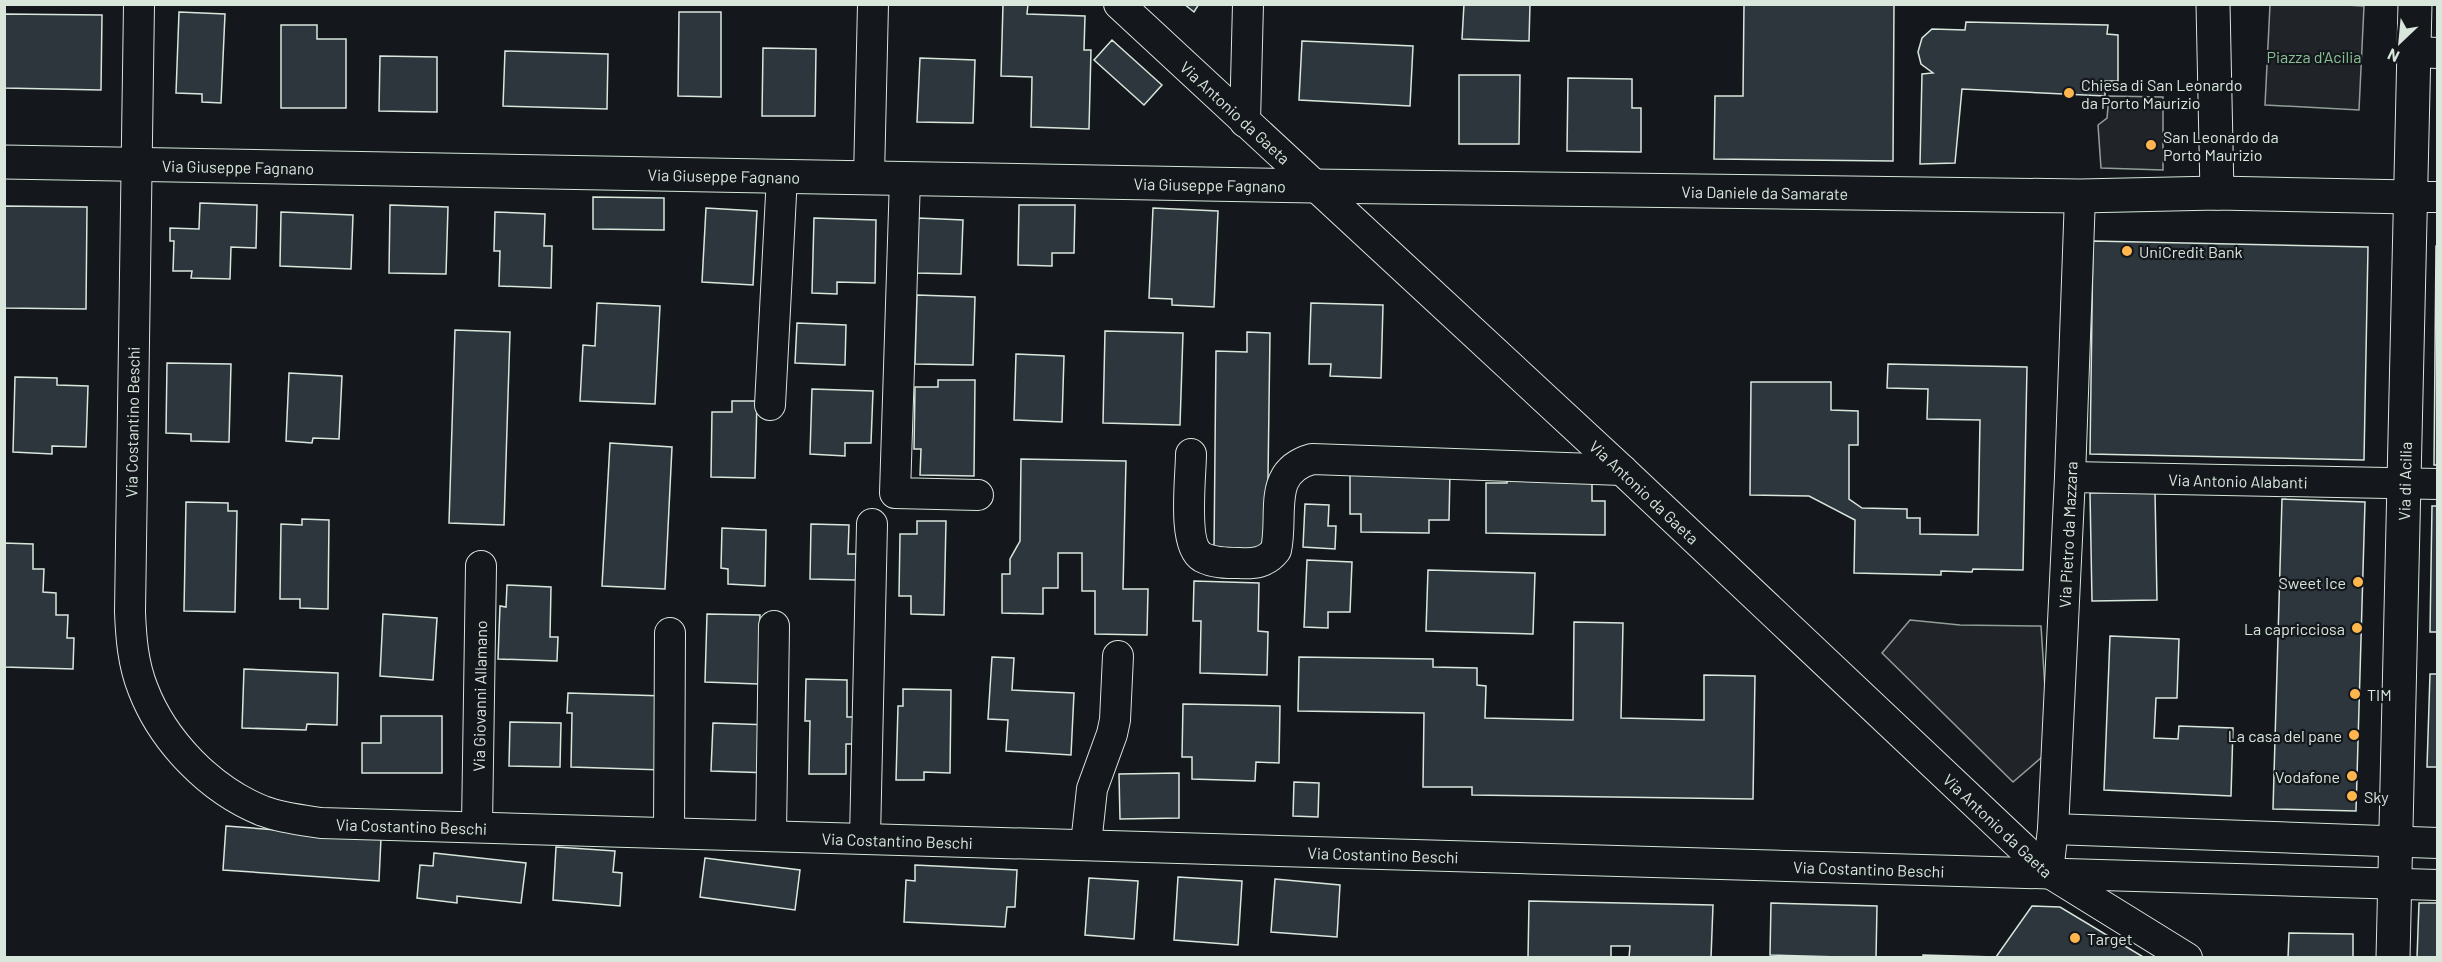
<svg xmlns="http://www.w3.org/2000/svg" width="2442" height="962" font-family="Barlow,sans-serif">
<rect width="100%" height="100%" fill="#14181c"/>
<path fill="#202428" stroke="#939e99" stroke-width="1.5" d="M2328 4 2364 6 2359 110 2265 105 2270 5Z
M2109 96 2163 97V170L2101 168 2098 125 2107 118Z
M1910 620 1960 625 2041 626 2049 751 2013 782 1882 653Z"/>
<path fill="#2c363c" stroke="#d8e6dc" stroke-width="1.5" d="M1003 4H1028L1027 14 1085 16 1084 50H1091L1089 129 1031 127 1032 77 1001 76Z
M1184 4H1199L1194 12Z
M1464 4H1530L1529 41 1462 39Z
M1744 4H1894L1893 161 1714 159 1715 96H1743Z
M179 12 225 14 221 103 202 102V94L176 93Z
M679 12H721V97L678 96Z
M4 14 102 15 101 90 4 88Z
M1966 22 2108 25 2107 34 2118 35V81H2105V96L1962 89 1955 163 1920 164 1922 74 1933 73 1921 64 1918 52 1922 38 1932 29 1965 30Z
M281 25H317V39H346V108H281Z
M1112 40 1162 85 1144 105 1094 60Z
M1302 41 1413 46 1410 106 1299 100Z
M763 48 816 49 815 116H762Z
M505 51 608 54 607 109 503 106Z
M380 56 437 57V112L379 111Z
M920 58 975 60 973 123 917 122Z
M1459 75H1520L1519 144H1459Z
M1568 78 1632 79V108H1641V152L1567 151Z
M593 197 664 198V230L593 229Z
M200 203 257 205 256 248 231 247 230 279 191 278 192 271H173L174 241H170V228L199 229Z
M390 205 448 207 446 274 389 273Z
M1019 205H1075L1074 253H1052V266L1018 265Z
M4 206 87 207 86 309 4 308Z
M706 208 757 211 753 285 702 282Z
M1153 208 1218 211 1214 307 1172 305V299L1149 298Z
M281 212 353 215 351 269 280 266Z
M495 212 545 214 544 246H552L551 288 499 286 500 251H494Z
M814 218 876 220 875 283 837 282V294L812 293Z
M918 218 963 220 961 274 916 273Z
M2093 241 2368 247 2364 460 2090 454Z
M2436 246H2438V465H2434Z
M917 295 975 297 973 365 915 364Z
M597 303 660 306 655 404 580 401 583 345 595 346Z
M1311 303 1383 305 1381 378 1330 376 1331 364H1309Z
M797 323 846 325 845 365 795 363Z
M455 330 510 332 504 525 449 523Z
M1105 331 1183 333 1180 425 1103 423Z
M1247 332 1270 333 1267 550H1214L1216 351 1247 352Z
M1016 354 1064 356 1062 422 1014 420Z
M167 363 231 364 229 442 191 441V434L166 433Z
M1888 364 2027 367 2023 570 1973 569 1972 572 1941 571V575L1854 573 1855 520 1809 496 1750 495 1751 382H1831V410L1858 411V445H1849V499L1862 508 1907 509V518H1920V534L1978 535 1980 420 1927 419 1928 389 1887 388Z
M289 373 342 376 339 439 313 438 312 443 286 441Z
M15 377 57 378V385L88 386 86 447 52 446V454L13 452Z
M938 380H975L974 476 920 475 921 449H914L915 387H938Z
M812 389 873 391 871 443H845V456L810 454Z
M732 401H757L755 478 711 477 712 412H732Z
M610 443 672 447 665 589 602 586Z
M1021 459 1126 461 1123 589H1148L1147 635 1095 634V591H1082V553H1058V588H1043V614L1002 613V574H1010V559L1020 541Z
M1350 469 1450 470 1449 520H1429V533L1361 532V514H1350Z
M1507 473 1592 482V501H1605V535L1486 533V483H1507Z
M2155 492 2157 600 2092 601 2090 493Z
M2282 499 2365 502 2356 811 2273 809Z
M186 502 228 503V511H237L235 612 184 611Z
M1305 504 1329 505 1328 526H1336L1335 549 1303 547Z
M2432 506H2438V632H2430Z
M302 519 329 520 328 609 300 608V599H280L281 524 302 525Z
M917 521H946L944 615 911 614V596H899L900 534H917Z
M811 524 849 525 848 554H856V580L810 579Z
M722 528 766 530 765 586 728 584V569L721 568Z
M4 543 33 544V569H44L43 592 56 593V615H68L67 638H74L73 669 4 667Z
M1307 560 1352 562 1350 612H1328V628L1304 627Z
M1428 570 1535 573 1533 634 1426 631Z
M1194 581 1259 583 1258 631 1268 632 1267 675 1200 673 1201 621H1193Z
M507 585 551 587 550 637H558L557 661 498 659 500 606 506 607Z
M383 614 437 618 433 680 380 676Z
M707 614 760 615 758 684 705 682Z
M1574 622 1623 623 1621 718 1704 720V675L1755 676 1753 799 1472 795V787H1423L1424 713 1298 711 1299 657 1433 659V667L1477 668V685L1486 686 1485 718 1573 720Z
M2110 636 2179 639 2177 698H2156L2154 738 2178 739 2179 726 2233 728 2231 796 2104 790Z
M992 657 1014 658 1012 690 1074 693 1071 755 1006 751 1008 720 988 719Z
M244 669 338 673 337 725 307 724 306 730 242 728Z
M2430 674H2438V767H2427Z
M806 679 847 680V717H855V744H846V774H809L810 721H805Z
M903 689 951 690 950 773 924 772V780H896L898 706H903Z
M568 693 665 696 663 770 571 767 572 713H567Z
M1183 704 1280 706 1279 763 1256 762 1255 781 1192 779V757H1182Z
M381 716H442V773H362V743H381Z
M510 722 561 723 560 767 509 766Z
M713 723 771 725 769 773 711 771Z
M1179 773V818L1120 819 1119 774Z
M1294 782 1319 783 1318 817 1293 816Z
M226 826 381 838 379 881 223 870Z
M556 847 615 851 613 872 622 873 620 906 553 900Z
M434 853 526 863 521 903 457 896V903L417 898 420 865 433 866Z
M705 858 800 870 795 910 700 897Z
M915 865 1017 870 1015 907H1007L1005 927 904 922 906 880 915 881Z
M1178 877 1242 881 1238 945 1174 940Z
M1089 878 1138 881 1134 939 1085 935Z
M1275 879 1340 885 1337 937 1271 932Z
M1529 901 1713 905 1711 958H1629L1630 946H1611V958H1528Z
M1771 903 1877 906 1876 958 1770 955Z
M2419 903H2438V958H2417Z
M2032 906 2060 907 2145 958H1923V955L1996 957Z
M2289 933 2353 934V958H2288Z"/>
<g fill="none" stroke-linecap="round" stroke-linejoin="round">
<defs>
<g id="minor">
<path id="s1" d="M139 4 130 612C131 638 133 664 143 689 163 741 210 790 263 811 282 818 301 820 321 823L2438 885"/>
<path id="s2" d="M1119 4 1622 470 2048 872 2187 958"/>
<path d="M2415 52 2438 53"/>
<path d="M1245 122 1248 4"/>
<path d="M869 177 873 4"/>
<path d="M905 178 895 493 978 495"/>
<path d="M2411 197H2438"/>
<path d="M770 405 782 176"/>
<path d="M1191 454C1191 476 1182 545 1202 557 1213 563 1227 563 1239 563 1254 564 1266 563 1276 550 1284 514 1266 472 1312 459L1622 470"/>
<path id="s3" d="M2070 477 2438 484"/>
<path id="s4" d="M477 826 481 566"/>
<path d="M2053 829 2438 843"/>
<path d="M669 832 670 633"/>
<path d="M771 835 774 626"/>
<path d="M865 838 872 524"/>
<path d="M1086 844 1092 789 1112 734 1115 720 1118 656"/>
<path id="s5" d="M2048 872 2053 829 2070 477 2080 196"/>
</g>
<g id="tertiary">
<path d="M2213 4 2217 193"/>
<path id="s6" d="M4 162 1313 186 2080 196 2217 193 2411 197"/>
<path id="s7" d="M2393 958 2415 4"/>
</g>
</defs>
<use href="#minor" stroke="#d8e6dc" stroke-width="32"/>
<use href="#tertiary" stroke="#d8e6dc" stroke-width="35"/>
<use href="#minor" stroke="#14181c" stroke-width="30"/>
<use href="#tertiary" stroke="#14181c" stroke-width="33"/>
</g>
<g fill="#ffb74d" stroke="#14181c" stroke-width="2">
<circle cx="2069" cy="93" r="6"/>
<circle cx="2151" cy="145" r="6"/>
<circle cx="2127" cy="251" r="6"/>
<circle cx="2358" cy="582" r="6"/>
<circle cx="2357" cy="628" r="6"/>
<circle cx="2355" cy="694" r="6"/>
<circle cx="2354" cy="735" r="6"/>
<circle cx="2352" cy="776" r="6"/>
<circle cx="2352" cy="796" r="6"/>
<circle cx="2075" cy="938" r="6"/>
</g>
<g text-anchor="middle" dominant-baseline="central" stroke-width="4.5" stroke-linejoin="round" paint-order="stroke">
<g font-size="16" fill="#8ac095" stroke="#14181c">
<text x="2314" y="56">Piazza d'Acilia</text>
</g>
<g font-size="16" fill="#d8e6dc" stroke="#14181c" text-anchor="start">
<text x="2081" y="84">Chiesa di San Leonardo<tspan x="2081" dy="18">da Porto Maurizio</tspan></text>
<text x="2163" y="136">San Leonardo da<tspan x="2163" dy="18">Porto Maurizio</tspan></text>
<text x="2139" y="251">UniCredit Bank</text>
<text x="2346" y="582" text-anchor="end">Sweet Ice</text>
<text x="2345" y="628" text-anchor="end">La capricciosa</text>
<text x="2367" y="694">TIM</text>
<text x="2342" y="735" text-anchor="end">La casa del pane</text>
<text x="2340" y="776" text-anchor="end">Vodafone</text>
<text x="2364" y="796">Sky</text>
<text x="2087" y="938">Target</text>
</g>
<g font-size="16" fill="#d8e6dc" stroke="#14181c">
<text stroke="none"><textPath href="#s2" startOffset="159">Via Antonio da Gaeta</textPath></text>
<text stroke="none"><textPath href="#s6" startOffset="234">Via Giuseppe Fagnano</textPath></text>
<text stroke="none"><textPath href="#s6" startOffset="720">Via Giuseppe Fagnano</textPath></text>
<text stroke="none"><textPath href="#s6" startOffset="1206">Via Giuseppe Fagnano</textPath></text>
<text stroke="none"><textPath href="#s6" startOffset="1761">Via Daniele da Samarate</textPath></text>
<text transform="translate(132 422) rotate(-89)">Via Costantino Beschi</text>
<text stroke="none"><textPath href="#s3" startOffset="168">Via Antonio Alabanti</textPath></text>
<text stroke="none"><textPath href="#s7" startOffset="477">Via di Acilia</textPath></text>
<text stroke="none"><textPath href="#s2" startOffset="717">Via Antonio da Gaeta</textPath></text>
<text stroke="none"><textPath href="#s5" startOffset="338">Via Pietro da Mazzara</textPath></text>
<text stroke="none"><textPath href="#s4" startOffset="130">Via Giovanni Allamano</textPath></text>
<text stroke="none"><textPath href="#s1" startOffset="1012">Via Costantino Beschi</textPath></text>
<text stroke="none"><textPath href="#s2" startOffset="1203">Via Antonio da Gaeta</textPath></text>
<text stroke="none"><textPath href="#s1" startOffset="1498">Via Costantino Beschi</textPath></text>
<text stroke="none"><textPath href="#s1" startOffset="1984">Via Costantino Beschi</textPath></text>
<text stroke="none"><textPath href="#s1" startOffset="2470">Via Costantino Beschi</textPath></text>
</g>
</g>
<rect width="2442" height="962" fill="none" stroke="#d8e6dc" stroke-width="12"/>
<g transform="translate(2400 42) rotate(206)" stroke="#14181c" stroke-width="4.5" paint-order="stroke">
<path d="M0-4.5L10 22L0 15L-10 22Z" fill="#d8e6dc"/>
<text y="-9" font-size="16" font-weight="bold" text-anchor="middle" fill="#d8e6dc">N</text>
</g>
</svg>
